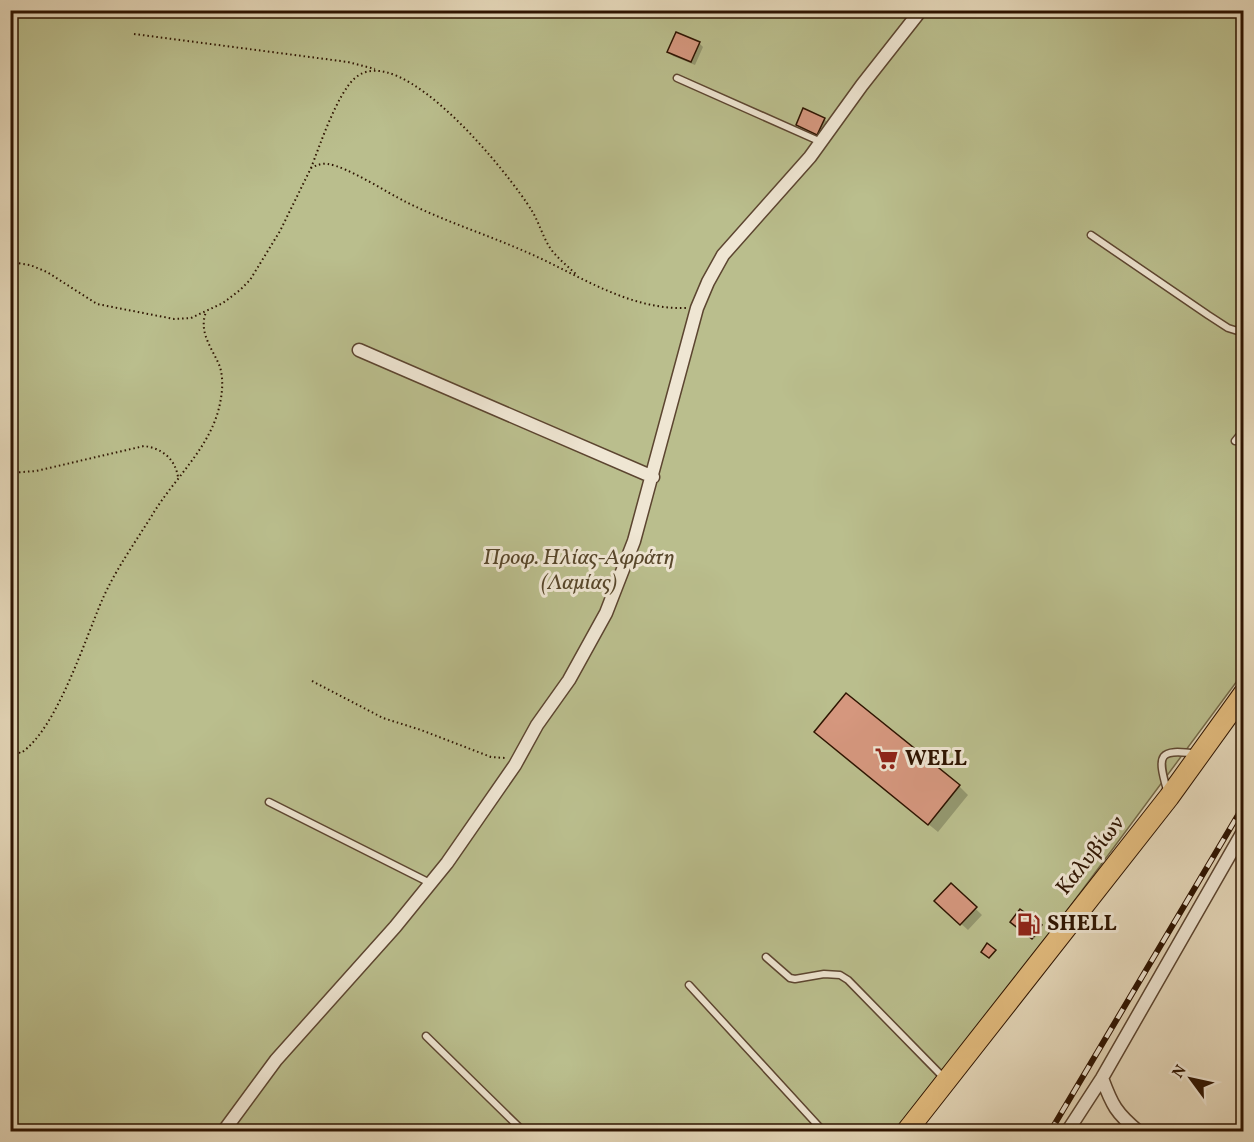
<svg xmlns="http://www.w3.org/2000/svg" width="1254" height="1142" font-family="Vollkorn,serif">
<rect width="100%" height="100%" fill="#e6d9bb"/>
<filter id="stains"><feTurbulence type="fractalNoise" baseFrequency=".00333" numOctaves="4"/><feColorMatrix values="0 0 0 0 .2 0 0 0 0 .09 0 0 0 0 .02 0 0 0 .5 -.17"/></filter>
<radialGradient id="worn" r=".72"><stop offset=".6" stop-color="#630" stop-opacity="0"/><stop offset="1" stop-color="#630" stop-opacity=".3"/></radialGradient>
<path fill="#babe8d" stroke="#746947" stroke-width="1.5" d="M10 11H1243V673L1000 1001 896 1131H11Z"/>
<path fill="#0003" d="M699 43 703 47 695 65 673 56 669 52Z
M824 119 828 123 821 138 801 129 797 125Z
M816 732 959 786 968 795 938 832Z
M951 885 982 915 968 930 936 901Z
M1020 911 1042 928 1034 939 1012 922Z"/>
<path fill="#d5977e" stroke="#2e1401" stroke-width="1.5" d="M676 32 700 42 691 62 667 52Z
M803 108 825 118 817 135 796 125Z
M846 693 960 785 928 825 814 732Z
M951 883 977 907 960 925 934 901Z
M1020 909 1042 925 1032 939 1010 922Z
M987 943 996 950 989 958 981 952Z"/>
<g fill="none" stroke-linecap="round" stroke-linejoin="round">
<defs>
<path id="lane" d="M677 78 821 142
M1091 235 1208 315 1228 328 1244 333
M1235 441 1244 430
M1167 790C1157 755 1158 748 1197 754
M269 802 430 883
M766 957 790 978 795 979 824 974 840 975 848 980 945 1079
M689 985 824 1132
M426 1036 524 1132"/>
<path id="street" d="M359 350 653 477
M1102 1078C1112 1105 1116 1113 1139 1132
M223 1132 276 1060 395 927 447 863 515 765 537 725 569 680 606 613 634 541 697 308 708 282 723 255 810 157 862 85 921 10
M1067 1132 1102 1078 1244 830"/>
<path id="primary" d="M906 1132 1169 797 1244 693"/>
</defs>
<use href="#lane" stroke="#5c4530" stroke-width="9"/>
<use href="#street" stroke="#5c4530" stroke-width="15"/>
<use href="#primary" stroke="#2e1401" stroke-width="22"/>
<path stroke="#2e1401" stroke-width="2" stroke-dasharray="1.5 3" stroke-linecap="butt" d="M134 34 348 62 375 69
M311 168C320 145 337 94 355 78 401 38 510 175 532 211 540 224 543 239 553 252 560 260 568 267 576 274
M10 262 30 265 47 272 97 304 174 319 191 318 223 303 240 290 250 280 280 231 311 168C317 165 322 163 328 164 348 167 386 192 406 202 444 221 485 234 524 251 576 273 627 310 686 308
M10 473 36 471 144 446C161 448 175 458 178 477
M312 681 383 718 421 730 491 757 505 758
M10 751 21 753C57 729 85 639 103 598 117 567 137 540 154 512 176 477 209 448 219 408 222 395 224 381 220 367 213 349 198 333 206 312"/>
<use href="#lane" stroke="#efe6d3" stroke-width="6"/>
<use href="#street" stroke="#efe6d3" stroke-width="12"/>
<use href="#primary" stroke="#e3bc7e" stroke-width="20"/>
<defs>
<path id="rail" d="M1050 1132 1244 805"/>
</defs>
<use href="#rail" stroke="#2e1401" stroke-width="6"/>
<use href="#rail" stroke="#efe6d3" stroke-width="4" stroke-dasharray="11" stroke-linecap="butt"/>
</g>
<defs>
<symbol id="supermarket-bare" viewBox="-9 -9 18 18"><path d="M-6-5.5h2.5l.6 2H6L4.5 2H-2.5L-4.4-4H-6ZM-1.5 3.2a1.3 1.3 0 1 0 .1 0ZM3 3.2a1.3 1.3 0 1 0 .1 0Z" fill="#8f2418" stroke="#efe6d3" stroke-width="2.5" paint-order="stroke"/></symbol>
<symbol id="fuel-bare" viewBox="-9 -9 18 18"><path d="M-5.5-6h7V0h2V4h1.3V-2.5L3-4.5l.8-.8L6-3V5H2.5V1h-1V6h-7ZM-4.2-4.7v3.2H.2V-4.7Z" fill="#8f2418" stroke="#efe6d3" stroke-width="2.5" paint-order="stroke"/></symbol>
</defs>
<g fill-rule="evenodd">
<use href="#supermarket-bare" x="870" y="742" width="33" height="33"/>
<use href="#fuel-bare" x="1012" y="908" width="33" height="33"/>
</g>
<g text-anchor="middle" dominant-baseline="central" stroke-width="6" stroke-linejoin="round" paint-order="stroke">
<g font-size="22" font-style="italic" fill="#58472b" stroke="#efe6d3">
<text x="579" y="558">Προφ. Ηλίας-Αφράτη<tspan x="579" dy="25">(Λαμίας)</tspan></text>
</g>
<g font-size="22" font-weight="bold" fill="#2e1401" stroke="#efe6d3" text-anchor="start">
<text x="905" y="759">WELL</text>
<text x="1047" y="924">SHELL</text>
</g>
<g font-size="22" fill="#2e1401" stroke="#efe6d3">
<text transform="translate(1091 856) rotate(-51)">Καλυβίων</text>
</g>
</g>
<rect width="1254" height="1142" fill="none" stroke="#e6d9bb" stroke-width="36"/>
<rect x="12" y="12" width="1230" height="1118" fill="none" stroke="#2e1401" stroke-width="3"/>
<rect x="18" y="18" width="1218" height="1106" fill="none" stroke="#2e1401" stroke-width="1.5"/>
<g transform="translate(1191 1079) rotate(303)" stroke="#efe6d3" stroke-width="4.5" paint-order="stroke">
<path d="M0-4.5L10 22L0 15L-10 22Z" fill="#2e1401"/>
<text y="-9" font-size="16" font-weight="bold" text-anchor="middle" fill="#2e1401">N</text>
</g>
<rect width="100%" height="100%" filter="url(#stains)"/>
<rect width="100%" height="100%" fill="url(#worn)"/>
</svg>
